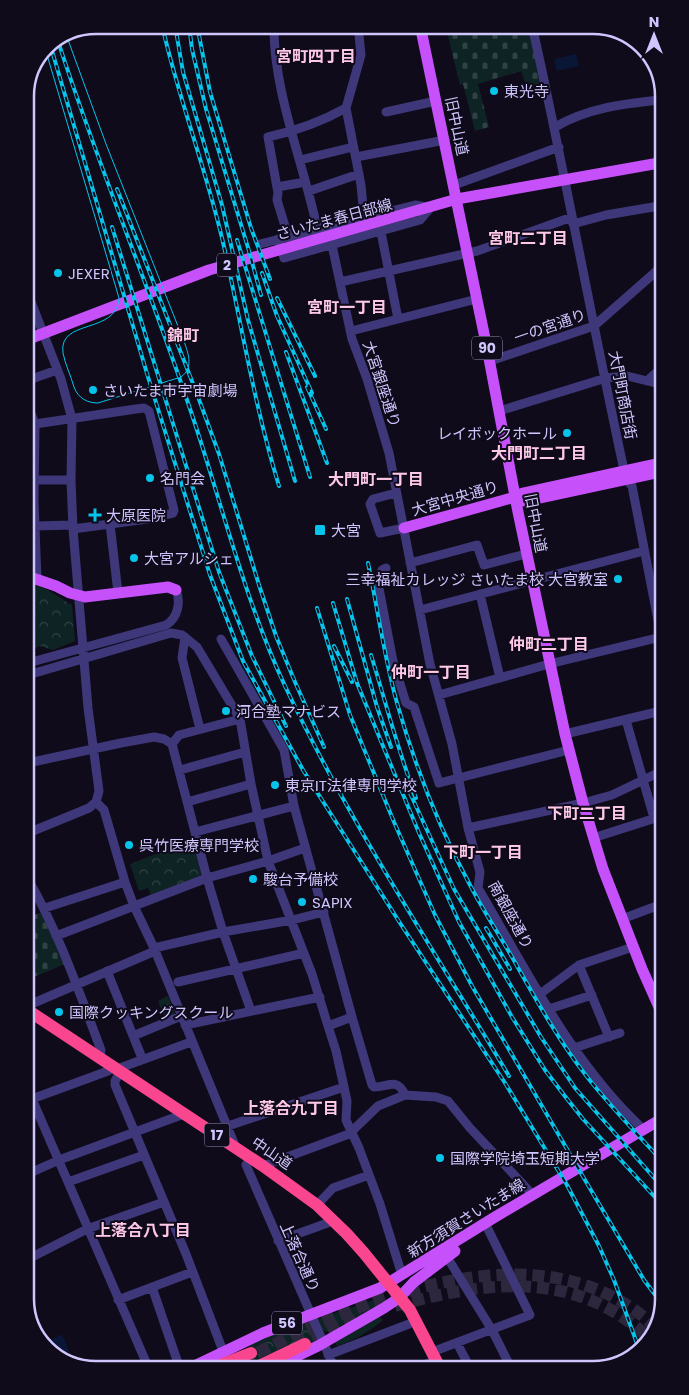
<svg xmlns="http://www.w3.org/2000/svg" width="689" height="1395" font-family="Poppins,'Noto Sans JP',sans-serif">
<defs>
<pattern id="forest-crowns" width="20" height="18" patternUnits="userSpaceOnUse" patternTransform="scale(1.25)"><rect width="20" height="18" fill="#0e2424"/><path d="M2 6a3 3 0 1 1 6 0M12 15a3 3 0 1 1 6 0" fill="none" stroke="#304245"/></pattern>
<pattern id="cemetery-stones" width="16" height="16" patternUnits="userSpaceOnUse" patternTransform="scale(1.25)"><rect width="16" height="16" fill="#0e2424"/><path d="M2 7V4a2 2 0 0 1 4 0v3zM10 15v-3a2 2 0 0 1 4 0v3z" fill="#304245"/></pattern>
</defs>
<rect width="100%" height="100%" fill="#0f0b1b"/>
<path fill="#0e2424" d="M374 1300 373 1302 376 1306 330 1332 323 1331 317 1319Z
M379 1316 383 1320C368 1333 354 1340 337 1346L334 1341Z"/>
<path fill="url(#forest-crowns)" d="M27 582 46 589 72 605 75 641 53 650 40 646 27 651Z
M192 840 201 874 199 877 151 896 148 888 139 891 130 864Z
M168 996 176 1016 165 1020 158 1001Z
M305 1322 314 1343 307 1346 304 1342 248 1368 225 1369 253 1355 249 1343Z"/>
<path fill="url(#cemetery-stones)" d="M450 25H528L542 90 530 93 528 90 521 71 478 84 489 127 475 131 463 84 460 85 446 28 450 27Z
M42 912 65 964 29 979V917Z"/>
<path fill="#091636" d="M576 54 579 66 557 71 554 59Z
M62 1334 69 1351 55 1356 44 1344Z"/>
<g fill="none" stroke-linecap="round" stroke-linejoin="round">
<path stroke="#2c273d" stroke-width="12" stroke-dasharray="12 6" stroke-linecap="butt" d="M395 1306C486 1281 576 1268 651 1340
M295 1345 362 1317
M242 1360C270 1347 298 1332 327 1320 429 1277 565 1241 655 1327"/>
<path stroke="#3e3779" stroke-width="9" d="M274 25C273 88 301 157 315 219L320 229 332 245 352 339 367 379 389 453 430 664 452 744 468 828 480 872 478 888C527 971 571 1062 643 1129
M532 25C565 173 592 322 624 470L626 479 632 486 661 636
M346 108 361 185 364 217
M386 112 436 101
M555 127C588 108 622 104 659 100
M356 157 445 140
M300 160 353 147
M454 185 559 147
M277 187 305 182
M309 191 359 174
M573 224 606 215 659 206
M381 232 398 319
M288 236 277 200 278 193 268 137C296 131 321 122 346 108L361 55 358 25
M278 239 284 258 420 220 431 207
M260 244 415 205 427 207
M340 282 477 251 572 217
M26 289 61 379 72 419 71 480 73 529 88 708 99 791 96 802 89 808 28 833
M351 331 477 299
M490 361 594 326 660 268
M26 381 57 370
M647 381 660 369
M26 401 35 424 136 409 144 408 149 411 174 510 173 513 147 519 73 529
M499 411 606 378 627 376 660 384
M27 424H35L34 501 37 579
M34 480H71
M396 493 373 499 370 504 380 533 404 528
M110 524 118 593
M35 526 73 525
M410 563 477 545 484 565 526 554
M386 568 382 570 378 583 393 661 406 703 414 707 439 783 569 750
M480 594 500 678
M420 610 644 551
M185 637 182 658 200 729
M221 639 284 750 294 806 352 1017 328 1026 336 1051 344 1087 228 1126
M28 663 166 625C178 618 181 602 176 590
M28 675 171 633 182 635 197 647 240 719 251 784 268 861 312 974 328 1026
M439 695 549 664 661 637
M240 719 179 735 172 744 207 878 223 932 251 1011
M626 720 654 818
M565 734 661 711
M28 763 121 743 154 737 164 739 172 744
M180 770 245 752
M96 802 104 810 125 882 134 906 154 948 236 1148
M187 802 251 784
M468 828 583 803 612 795 662 771
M195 832 294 806
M593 838 662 816
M28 879C59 933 79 992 101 1050L100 1058
M45 908 125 882
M622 919 662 904
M56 936 207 878 268 861 305 848
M154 948 223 932 292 920 324 912
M579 965 609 1037
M107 971 142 1058
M178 982 304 953
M540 994 579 965 633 947
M29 1005 155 951
M549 1009 592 995
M352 1017 372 1085 374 1087C389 1087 397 1077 405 1095
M185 1025 320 997
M133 1036 181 1016
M574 1048 620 1033
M117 1069 191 1042
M120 1072 115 1081V1085L186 1254 223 1351
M344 1087 347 1101 346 1120 359 1148 380 1204 402 1275
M29 1092 149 1369
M29 1100 108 1071 113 1067
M250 1158 246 1165 334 1367
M263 1166 349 1134 378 1106 405 1095 436 1097 448 1101 470 1128 533 1195
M30 1173 59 1160 184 1114
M68 1182 144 1155
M317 1205 333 1188 369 1175
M278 1241 333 1221
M447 1257 492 1330 510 1366
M30 1258 87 1229 164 1202
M152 1287 180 1369
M118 1300 192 1272
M457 1343 469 1366
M432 1352 530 1315 485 1223
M328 1355 409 1324
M418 1367 429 1363"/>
<path stroke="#c650fa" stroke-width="11" d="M420 25 487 348 518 512 565 734 583 803 603 869 642 969 663 1016
M26 340 209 270 457 199 659 163
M515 497 524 501 530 500 660 472
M404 528 515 497 523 493 660 463
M27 576 56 586 70 593 85 597 168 587 176 590
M272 1368 318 1346 384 1308 399 1298 414 1282 455 1251
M188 1369 263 1333 380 1288 495 1217 663 1118"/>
<path stroke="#fa458f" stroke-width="12" d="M29 1011 263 1166 317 1205 347 1234 364 1253 410 1310 439 1366
M255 1368 305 1344
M210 1369 251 1353"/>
<path stroke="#06c4ea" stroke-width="1" d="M45 48 119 298C117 335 58 318 63 353 65 364 71 376 74 387 78 398 87 403 98 403L181 377C193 368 189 356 185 344L106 144 67 37"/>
<defs>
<path id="rail" d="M162 25C178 97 205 166 222 238 241 320 254 405 279 486
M175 25 183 72 222 205 248 320 295 481
M189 25 192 49 206 109 249 251 261 295
M197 25 210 92 251 228 270 279
M58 41C97 162 146 279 187 400 220 495 242 594 285 686 349 822 432 947 509 1076
M50 44 148 377 210 575 243 661 303 770 400 923 505 1083 567 1185 599 1246 614 1280 639 1349
M117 189 197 394 219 454 259 585 276 636 295 682 324 747
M112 227 219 572 252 656 286 726
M237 240 310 477
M262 273 277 316 312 393
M277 298 315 376
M286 352 327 463
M307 387 326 429
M368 563C378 610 384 657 397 703 415 766 439 828 470 885 483 910 498 933 512 957 535 998 558 1040 588 1078 611 1107 638 1135 663 1162
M347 599 377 707 391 747
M333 603 357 683 419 833 459 922 512 1017 545 1070 564 1095 583 1119 664 1207
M317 608 350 715 394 822 435 915 472 986 585 1180 644 1280 662 1304
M334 646 352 682
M371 655C386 703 398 751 416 798
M410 793 454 889 541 1037 575 1088 664 1189
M486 928 510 969"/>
</defs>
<use href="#rail" stroke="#06c4ea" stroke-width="4"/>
<use href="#rail" stroke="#0f0b1b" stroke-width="2" stroke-dasharray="5.5" stroke-linecap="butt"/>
</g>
<g fill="#06c4ea" stroke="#0f0b1b" stroke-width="2">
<circle cx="494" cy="91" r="5"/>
<circle cx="58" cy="273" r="5"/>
<circle cx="93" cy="390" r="5"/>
<circle cx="567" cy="433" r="5"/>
<circle cx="150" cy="478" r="5"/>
<path d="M92.5 507.5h5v5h5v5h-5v5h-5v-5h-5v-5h5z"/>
<rect x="314" y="524" width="12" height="12" rx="2.5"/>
<circle cx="134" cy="558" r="5"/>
<circle cx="618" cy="579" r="5"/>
<circle cx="226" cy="711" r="5"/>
<circle cx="275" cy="785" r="5"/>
<circle cx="129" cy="845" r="5"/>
<circle cx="253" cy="879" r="5"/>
<circle cx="302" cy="902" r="5"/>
<circle cx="59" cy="1012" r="5"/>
<circle cx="440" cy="1158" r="5"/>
</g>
<g text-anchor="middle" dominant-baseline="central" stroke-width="4" stroke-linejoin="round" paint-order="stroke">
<g fill="#0f0b1b" stroke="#968eba" stroke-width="1">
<rect x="217" y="253.5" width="20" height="23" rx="4"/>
<rect x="472" y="336.5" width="30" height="23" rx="4"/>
<rect x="204.5" y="1123.5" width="25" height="23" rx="4"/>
<rect x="272" y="1311.5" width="30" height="23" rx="4"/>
</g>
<g font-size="14" font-weight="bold" fill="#d0c6fe">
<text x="227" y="265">2</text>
<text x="487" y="348">90</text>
<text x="217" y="1135">17</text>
<text x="287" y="1323">56</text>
</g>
<g font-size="15" fill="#d0c6fe" stroke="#0f0b1b" text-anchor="start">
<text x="504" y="91">東光寺</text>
<text x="68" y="273">JEXER</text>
<text x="103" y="390">さいたま市宇宙劇場</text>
<text x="557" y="433" text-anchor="end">レイボックホール</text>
<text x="160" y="478">名門会</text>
<text x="106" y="515">大原医院</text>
<text x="331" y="530">大宮</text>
<text x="144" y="558">大宮アルシェ</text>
<text x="608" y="579" text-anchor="end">三幸福祉カレッジ さいたま校 大宮教室</text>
<text x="236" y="711">河合塾マナビス</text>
<text x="285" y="785">東京IT法律専門学校</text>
<text x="139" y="845">呉竹医療専門学校</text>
<text x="263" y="879">駿台予備校</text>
<text x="312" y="902">SAPIX</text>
<text x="69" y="1012">国際クッキングスクール</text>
<text x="450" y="1158">国際学院埼玉短期大学</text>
</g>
<g font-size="15" fill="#d0c6fe" stroke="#0f0b1b">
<text transform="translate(457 126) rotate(78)">旧中山道</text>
<text transform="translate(334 219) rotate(-15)">さいたま春日部線</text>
<text transform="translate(550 326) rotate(-19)">一の宮通り</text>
<text transform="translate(382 384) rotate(72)">大宮銀座通り</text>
<text transform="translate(623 395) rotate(79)">大門町商店街</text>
<text transform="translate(455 498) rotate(-16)">大宮中央通り</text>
<text transform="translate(536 523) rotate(79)">旧中山道</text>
<text transform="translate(511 915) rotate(61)">南銀座通り</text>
<text transform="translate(272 1153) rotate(34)">中山道</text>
<text transform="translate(466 1218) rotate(-32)">新方須賀さいたま線</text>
<text transform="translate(300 1257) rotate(66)">上落合通り</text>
</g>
<g font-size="16" font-weight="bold" fill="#fec8e7" stroke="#0f0b1b">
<text x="316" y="56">宮町四丁目</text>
<text x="528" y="238">宮町二丁目</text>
<text x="347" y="307">宮町一丁目</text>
<text x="183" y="335">錦町</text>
<text x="539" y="453">大門町二丁目</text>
<text x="376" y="479">大門町一丁目</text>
<text x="549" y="644">仲町二丁目</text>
<text x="431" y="672">仲町一丁目</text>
<text x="587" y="813">下町二丁目</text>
<text x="483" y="852">下町一丁目</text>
<text x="291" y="1108">上落合九丁目</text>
<text x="143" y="1230">上落合八丁目</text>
</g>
</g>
<path d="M0 0H689V1395H0ZM96 34H593A62 62 0 0 1 655 96V1299A62 62 0 0 1 593 1361H96A62 62 0 0 1 34 1299V96A62 62 0 0 1 96 34Z" fill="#0f0b1b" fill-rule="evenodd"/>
<path fill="none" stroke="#d0c6fe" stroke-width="2.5" d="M96 34H593A62 62 0 0 1 655 96V1299A62 62 0 0 1 593 1361H96A62 62 0 0 1 34 1299V96A62 62 0 0 1 96 34Z"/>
<g transform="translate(654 35)" stroke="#0f0b1b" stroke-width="4" paint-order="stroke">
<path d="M0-4L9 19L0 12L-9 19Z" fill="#d0c6fe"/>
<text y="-8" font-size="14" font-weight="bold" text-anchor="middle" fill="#d0c6fe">N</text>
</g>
</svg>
